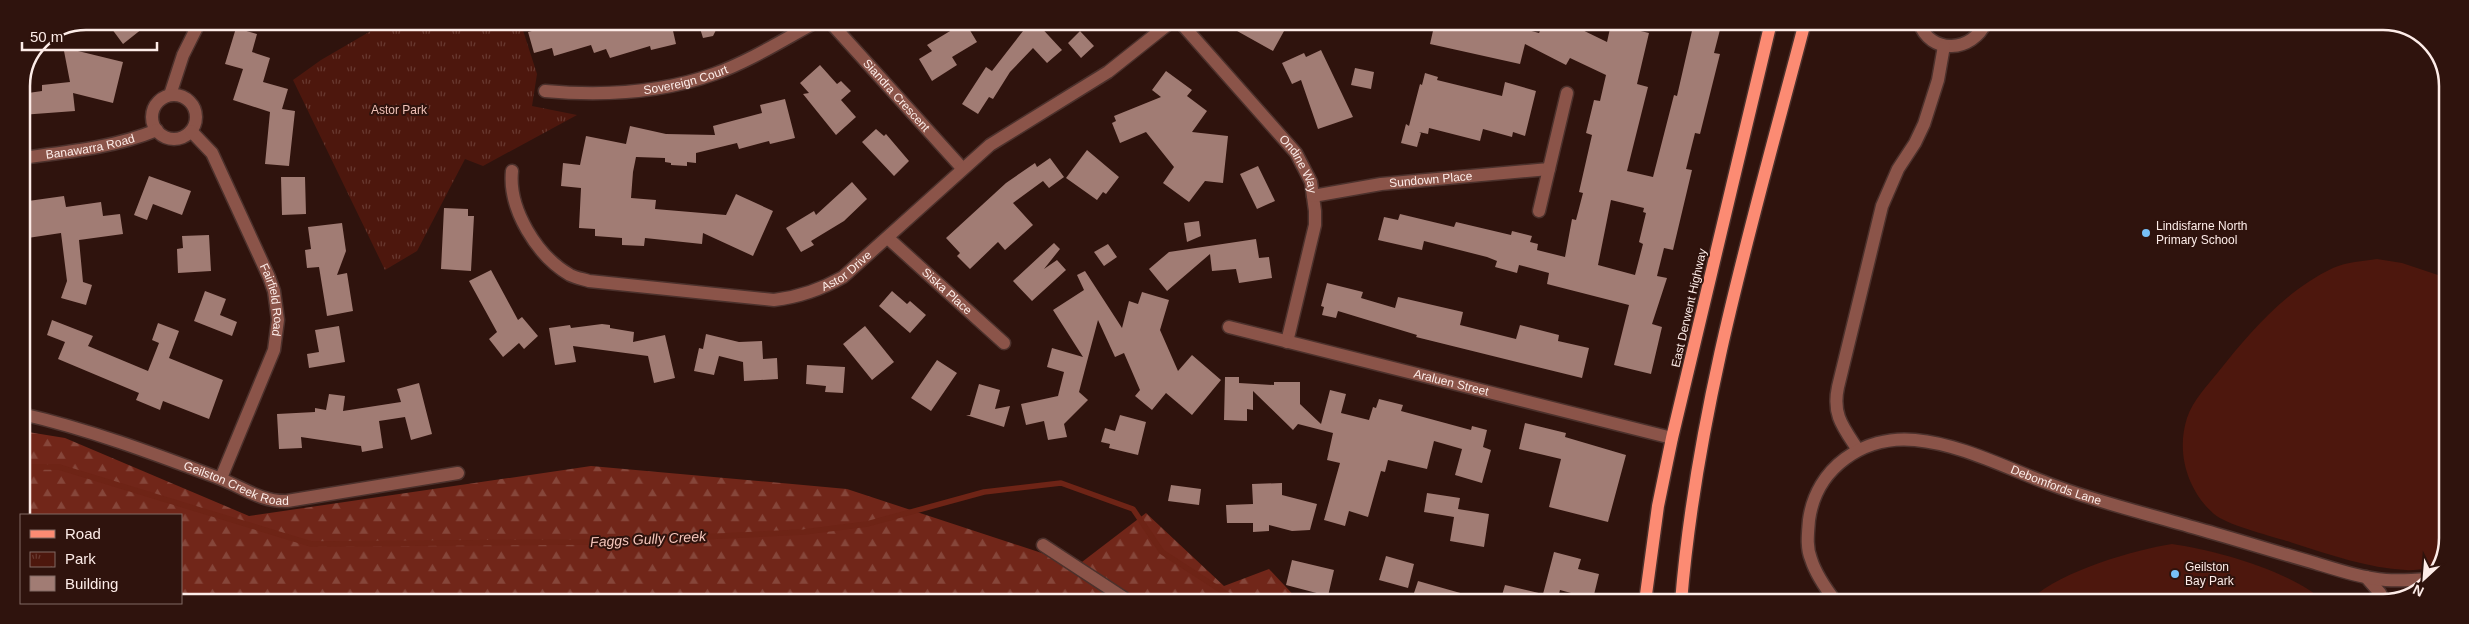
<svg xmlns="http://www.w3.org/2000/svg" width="2469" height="624" font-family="Helvetica,sans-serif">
<defs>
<pattern id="forest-firs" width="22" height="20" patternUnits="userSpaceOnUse" patternTransform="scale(1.25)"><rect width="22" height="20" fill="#712619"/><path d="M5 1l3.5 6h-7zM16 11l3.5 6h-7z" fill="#86463a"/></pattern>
<pattern id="park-tufts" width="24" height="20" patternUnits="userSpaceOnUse" patternTransform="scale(1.25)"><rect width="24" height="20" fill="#4d170d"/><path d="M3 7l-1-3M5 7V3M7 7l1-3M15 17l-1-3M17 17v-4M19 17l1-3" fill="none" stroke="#683930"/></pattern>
</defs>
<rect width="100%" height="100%" fill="#2f130d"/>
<path fill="url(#forest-firs)" d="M22 431 65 438 249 516 591 466 847 489 1078 565 1146 513 1224 586 1269 569 1300 602 181 601V515H22Z"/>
<path fill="url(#park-tufts)" d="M388 21H520L537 74 532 106 577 115 483 166 465 159 417 251 385 270 293 80 321 60Z"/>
<path fill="#4d170d" d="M2377 259 2402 263 2447 278 2446 551 2436 567C2426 568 2416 571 2406 570 2368 568 2331 555 2296 544 2276 537 2228 526 2214 514 2187 490 2176 452 2187 418 2193 400 2207 386 2219 371 2251 331 2285 291 2333 268 2347 262 2363 261 2377 259Z
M2172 544C2216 550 2294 572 2326 603H2028C2053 573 2134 550 2172 544Z"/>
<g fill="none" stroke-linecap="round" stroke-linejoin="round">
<path stroke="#6e2416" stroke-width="5.5" d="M22 467H59L311 544 596 542 804 532 867 524 984 492 1061 483 1133 509 1162 552 1239 602"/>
</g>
<path fill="#a17c74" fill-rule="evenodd" d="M106 21H152L123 44Z
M566 22H671L676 44 651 50 650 46 610 58 606 49 594 53 591 45 554 56 552 48 534 53 528 32Z
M698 22H720L713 36 703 38Z
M965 22 977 42 952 57 957 65 932 81 919 59 932 51 927 45Z
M1030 22H1036L1062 50 1047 63 1033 48 1010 72 993 99 989 97 978 114 962 104 986 67 992 71Z
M1221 22H1289L1273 51Z
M1435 22H1499L1539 33 1544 22H1566L1607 42 1611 24 1649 33 1637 84 1648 87 1627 171 1653 177 1674 95 1677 96 1694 22H1722L1714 53 1720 54 1700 134 1695 133 1686 169 1692 170 1673 250 1664 248 1657 276 1667 278 1652 324 1662 327 1651 374 1614 365 1629 305 1547 284 1549 273 1519 265 1517 273 1495 267 1497 261 1487 257 1424 241 1422 250 1378 240 1384 217 1398 220 1400 214 1454 227 1456 222 1511 235 1512 231 1532 236 1530 242 1538 244 1537 250 1565 257 1572 219 1576 220 1583 193 1579 192 1592 135 1586 133 1594 100 1600 101 1606 75 1570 58 1566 65 1525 44 1520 64 1430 44ZM1611 200 1644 208 1643 212 1646 213 1639 242 1643 244 1635 275 1598 265Z
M236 28 257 34 252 52 270 58 263 82 288 89 282 109 295 111 289 166 265 164 270 112 233 100 243 69 225 64Z
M1080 31 1094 46 1081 58 1068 43Z
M78 49V51L123 62 113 103 73 93 75 111 21 115V94L42 91V85L70 82 64 51Z
M1321 50 1353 117 1318 129 1301 80 1292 84 1282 63 1304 53 1306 57Z
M820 65 837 84 841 81 851 91 841 100 856 117 836 135 803 94 809 93 800 83Z
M1355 68 1374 72 1371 89 1351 85Z
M1166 71 1192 90 1187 96 1207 111 1192 132 1228 136 1223 183 1205 181 1189 202 1163 183 1174 167 1146 132 1120 143 1112 123 1116 121 1114 116 1161 97 1152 90Z
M1425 73 1438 77 1437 80 1502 96 1505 82 1536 91 1525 136 1513 132 1512 137 1483 129 1480 141 1429 128 1428 134 1419 132 1421 133 1417 147 1401 143 1406 124 1409 126 1420 84 1422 85Z
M785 99 795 138 770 144 769 141 739 149 737 143 696 153V163L687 162V166L671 165V163L665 162V158L636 157 633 172 631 198 656 200 655 209 726 215 736 194 773 211 753 256 703 233 702 244 645 238 644 246 622 245V238L595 236V229L579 228 581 188 561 186 563 163 580 165 586 136 626 144 630 126 666 134 715 135 713 126 762 113 760 105Z
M876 129 884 136 886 134 909 161 894 176 862 142Z
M1087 150 1119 177 1106 194 1103 192 1097 200 1066 178Z
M1050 158 1064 177 1049 188 1043 181 1013 203 1033 225 1005 250 998 242 970 269 957 256 960 253 946 238 1006 183 1035 163 1037 167Z
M1258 166 1275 201 1257 209 1240 174Z
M149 176 191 191 182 215 153 204 147 220 134 215Z
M281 177H305L306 214 282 215Z
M852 182 867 199 844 221 811 241 814 245 801 252 786 228 814 211 816 215Z
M64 196 66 207 101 202 103 216 120 214 123 234 79 240 83 282 92 285 86 305 61 298 67 281 61 233 21 239V202Z
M444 208 468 209V216H474L471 271 441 269Z
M1199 221 1201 236 1187 242 1184 223Z
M342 223 346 251 337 275 347 273 353 311 327 316 319 267 307 268 305 250 311 249 308 227Z
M209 235 211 271 178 273 177 249 183 248 182 236Z
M1256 239 1259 258 1269 257 1272 278 1239 283 1236 269 1212 271 1210 254 1167 291 1149 269 1169 252Z
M1054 243 1060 249 1044 269 1057 260 1066 270 1032 301 1013 281Z
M1108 244 1117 257 1104 266 1094 252Z
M491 270 518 320 522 317 538 336 524 349 519 343 503 357 489 339 497 332 469 281Z
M1085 271 1122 328 1129 301 1138 304 1142 292 1169 300 1160 330 1178 371 1192 355 1221 380 1192 415 1166 393 1152 410 1135 396 1140 390 1124 353 1115 357 1098 320 1079 392 1088 400 1064 424 1067 437 1048 440 1044 421 1026 425 1021 404 1058 396 1064 372 1047 367 1052 348 1083 357 1053 310 1084 290 1077 275Z
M1327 283 1363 292 1361 298 1395 308 1398 297 1463 312 1460 325 1516 339 1520 325 1559 335 1558 341 1589 348 1582 378 1416 337 1417 335 1338 311 1336 318 1322 315 1324 307 1321 306Z
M205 291 226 299 220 315 237 322 232 336 194 321Z
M892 291 907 304 910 301 926 315 910 333 879 306Z
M52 320 93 336 88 346 148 371 159 343 152 340 158 323 179 331 169 358 223 380 209 419 163 401 160 410 136 400 139 393 58 359 65 342 47 335Z
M602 324 610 325V328L634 332 633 342 665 335 675 378 654 383 648 356 573 346 576 362 555 365 549 328 570 325 571 328Z
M339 326 345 362 309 368 307 354 319 352 315 330Z
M865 326 894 362 872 380 843 344Z
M706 334 739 342 762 341 763 359 777 358 778 379 744 381 743 362 719 356 714 375 694 371 699 348 703 349Z
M937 360 957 373 931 411 911 398Z
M807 365 845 367 843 393 825 392 826 386 806 384Z
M1225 377H1239V383L1274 385V382H1300V404L1321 424 1330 390 1346 394 1341 413 1369 420 1373 407 1376 408 1379 399 1403 405 1401 411 1471 430 1472 426 1487 430 1483 447 1491 450 1482 483 1455 475 1462 449 1434 441 1427 469 1388 460 1385 472 1381 471 1368 517 1349 511 1345 526 1324 520 1340 463 1327 460 1333 433 1298 424 1293 430 1253 391V410L1247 409V421L1224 420Z
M419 383 432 434 411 440 405 417 379 421 383 448 362 452 361 446 301 437 302 448 279 449 277 414 315 412V408L326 410 329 394 345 396 343 411 401 402 397 389Z
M979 384 1000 390 995 409 1010 406 1004 427 966 415H970Z
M1120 415 1146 422 1138 455 1109 448 1110 444 1101 442 1105 428 1115 431Z
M1525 423 1566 433 1565 437 1626 455 1608 522 1549 507 1561 459 1519 449Z
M1282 483V495L1317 504 1310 530 1292 531 1269 525V531L1253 532V523H1227L1226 505 1253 504 1252 484Z
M1171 485 1201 489 1199 505 1168 501Z
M1427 493 1460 498 1458 509 1489 514 1484 547 1450 541 1454 517 1424 512Z
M1554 552 1581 559 1578 569 1599 574 1593 599 1560 590 1557 602H1500L1505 585 1543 594Z
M1386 556 1414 564 1408 588 1379 580Z
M1292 560 1334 570 1328 596 1286 585Z
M1418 581 1478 598V602H1411Z"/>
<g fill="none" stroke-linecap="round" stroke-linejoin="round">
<defs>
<g id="minor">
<path id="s1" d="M830 22 962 168"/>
<path id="s2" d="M1180 22 1296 153 1311 182 1315 211V225L1287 342"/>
<path d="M1919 22C1930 56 1973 52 1986 22"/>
<path id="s3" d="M545 91C601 96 661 93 714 74 750 61 783 40 816 22"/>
<path d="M170 95 183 55 200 21"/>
<circle cx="174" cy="117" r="22"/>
<path id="s4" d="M191 131 212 153 269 277 274 291 278 320 274 350 221 478"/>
<path id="s5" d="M21 158C67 152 113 148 157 130"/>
<path id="s6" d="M512 171C508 209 537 256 570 275 576 278 583 279 589 281L774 300C800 297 820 290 843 277L990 145 1108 72 1171 22"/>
<path id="s7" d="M1313 196 1381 184 1549 169"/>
<path d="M1539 211 1567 93"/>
<path id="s8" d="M889 239 1004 343"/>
<path id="s9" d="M1229 327 1672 438"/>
<path id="s10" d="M22 414C88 429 152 453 216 477 241 486 260 502 287 501L458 473"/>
<path d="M1858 450C1843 427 1832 415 1838 387L1882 206 1898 169 1915 143 1924 124 1938 80 1944 46"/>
<path d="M1043 545 1130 602"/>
<path d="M2366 577 2380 593 2384 602"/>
<path id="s11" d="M1836 602C1826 589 1816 575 1811 559 1806 547 1808 533 1809 520 1816 468 1863 435 1915 440 1960 444 2004 467 2047 483 2096 502 2149 514 2199 529 2238 540 2276 552 2315 563 2338 570 2362 578 2386 580 2400 581 2415 580 2429 579"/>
</g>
<path id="major" d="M1645 602 1658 506 1672 438 1771 22
M1681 602C1697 405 1755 213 1805 22"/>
</defs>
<use href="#minor" stroke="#4c312c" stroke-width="15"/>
<use href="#major" stroke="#4c312c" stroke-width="15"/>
<use href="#minor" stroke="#8b5449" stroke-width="12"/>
<use href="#major" stroke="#fc8b73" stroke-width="12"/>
</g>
<g fill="#77c0f7" stroke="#2f130d" stroke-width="2">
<circle cx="2146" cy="233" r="5"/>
<circle cx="2175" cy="574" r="5"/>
</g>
<g text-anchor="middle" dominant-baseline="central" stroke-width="4" stroke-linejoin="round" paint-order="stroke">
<g font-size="12" fill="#fdece8" stroke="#2f130d">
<text stroke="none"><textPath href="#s3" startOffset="142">Sovereign Court</textPath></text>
<text stroke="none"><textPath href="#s1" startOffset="99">Siandra Crescent</textPath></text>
<text stroke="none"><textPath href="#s5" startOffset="70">Banawarra Road</textPath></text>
<text stroke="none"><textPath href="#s2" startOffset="186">Ondine Way</textPath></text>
<text stroke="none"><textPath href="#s7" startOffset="119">Sundown Place</textPath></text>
<text stroke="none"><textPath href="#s6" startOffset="410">Astor Drive</textPath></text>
<text stroke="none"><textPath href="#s8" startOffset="78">Siska Place</textPath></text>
<text stroke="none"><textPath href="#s4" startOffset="190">Fairfield Road</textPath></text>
<text transform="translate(1689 308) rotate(-77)">East Derwent Highway</text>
<text stroke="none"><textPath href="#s9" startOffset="229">Araluen Street</textPath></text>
<text stroke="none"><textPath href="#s10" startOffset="226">Geilston Creek Road</textPath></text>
<text stroke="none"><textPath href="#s11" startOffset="385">Debomfords Lane</textPath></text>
</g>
<g font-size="12" fill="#f0c2b8" stroke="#2f130d">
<text x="399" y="110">Astor Park</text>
</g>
<g font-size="12" fill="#fdece8" stroke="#2f130d" text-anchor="start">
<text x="2156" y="226">Lindisfarne North<tspan x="2156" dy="14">Primary School</tspan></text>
<text x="2185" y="567">Geilston<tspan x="2185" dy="14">Bay Park</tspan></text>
</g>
<g font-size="14" font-style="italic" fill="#f6c7bd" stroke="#2f130d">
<text transform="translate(648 539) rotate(-3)">Faggs Gully Creek</text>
</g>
</g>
<path d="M0 0H2469V624H0ZM86 30H2383A56 56 0 0 1 2439 86V538A56 56 0 0 1 2383 594H86A56 56 0 0 1 30 538V86A56 56 0 0 1 86 30Z" fill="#2f130d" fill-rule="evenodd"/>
<path fill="none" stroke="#fdece8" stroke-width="2.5" d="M86 30H2383A56 56 0 0 1 2439 86V538A56 56 0 0 1 2383 594H86A56 56 0 0 1 30 538V86A56 56 0 0 1 86 30Z"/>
<rect x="20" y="514" width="162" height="90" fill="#2f130d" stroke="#816a65"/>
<rect x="30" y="530" width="25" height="8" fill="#fc8b73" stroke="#816a65"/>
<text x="65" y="539" font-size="15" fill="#fdece8">Road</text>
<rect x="30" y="552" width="25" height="15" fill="url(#park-tufts)" stroke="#816a65"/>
<text x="65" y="564" font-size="15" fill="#fdece8">Park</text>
<rect x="30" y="576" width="25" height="15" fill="#a17c74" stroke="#816a65"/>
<text x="65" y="589" font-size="15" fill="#fdece8">Building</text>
<g transform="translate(2424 579) rotate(206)" stroke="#2f130d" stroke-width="4" paint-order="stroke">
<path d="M0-4L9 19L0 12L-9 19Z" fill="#fdece8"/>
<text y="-8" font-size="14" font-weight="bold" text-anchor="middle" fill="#fdece8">N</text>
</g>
<path d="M22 42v8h135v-8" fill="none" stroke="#fdece8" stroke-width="2.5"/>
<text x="30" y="42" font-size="15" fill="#fdece8" stroke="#2f130d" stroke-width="4" paint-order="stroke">50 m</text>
</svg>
